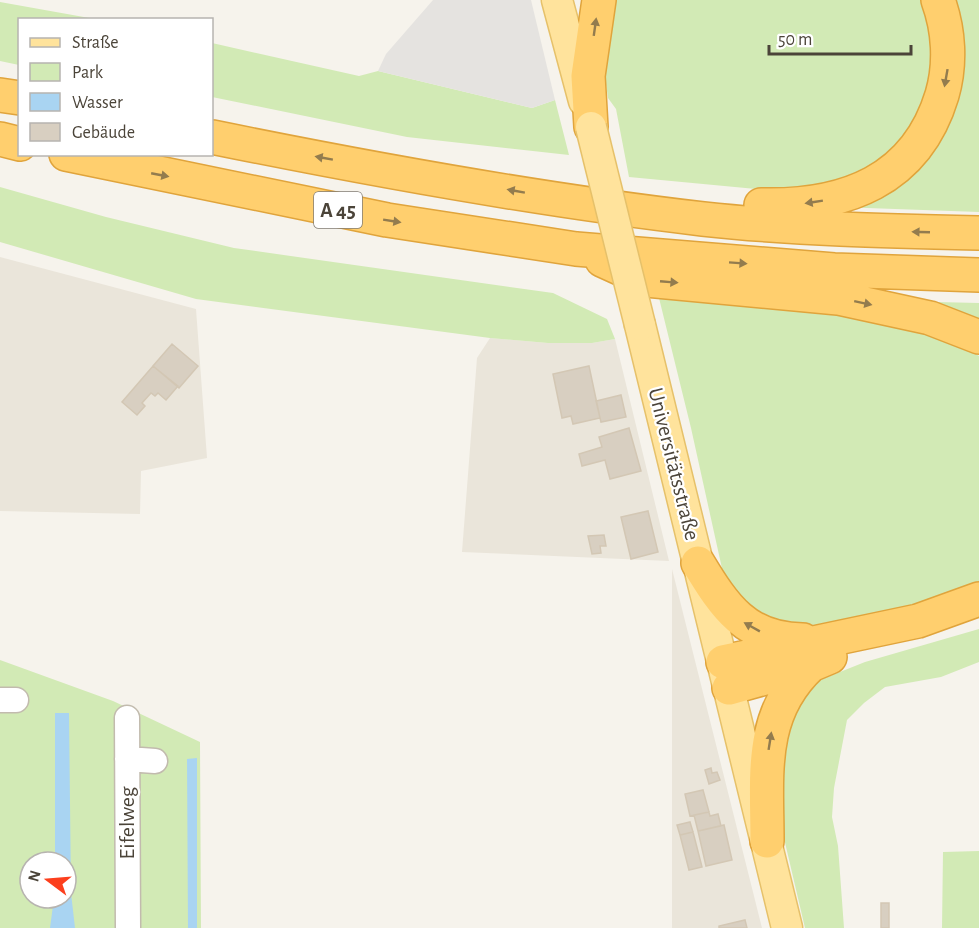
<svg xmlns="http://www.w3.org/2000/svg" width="979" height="928" font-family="'Alegreya Sans',sans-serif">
<rect width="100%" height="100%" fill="#f6f3ec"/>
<path fill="#eae5da" d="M0 257 196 309 207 458 141 471 140 514 0 511Z
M490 338 548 343H592L615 339 669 561 462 552 477 358Z
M672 569 762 928H672Z"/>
<path fill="#d2eab5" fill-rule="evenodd" d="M611 0H979V212L839 207 805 188 756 189 629 177 616 109 608 98 604 70Z
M0 2 95 19 20 20 19 65 0 61Z
M212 43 359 76 378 71 532 108 555 100 569 155 407 137 212 97Z
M0 187 106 217 234 248 553 293 607 319 615 339 592 343H548L490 338 196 299 0 242Z
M659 298C751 304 900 306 979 356V582C907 611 779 662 725 582L691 428Z
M894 301 979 303V330Z
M979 629V662L941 677 885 687 864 703 847 720 834 788 832 817 838 846 844 928H805L783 834 777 779 785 716 820 680 865 662Z
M0 660 113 701 200 742 201 928H0ZM30 862H66V898H30Z
M979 851V928H942L943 852Z"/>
<path fill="#e5e3e0" d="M433 0H531L555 100 532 108 378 71 386 54Z"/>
<path fill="#a9d4f2" d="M55 713H69L71 893 75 928H50L54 898H66V862H55Z
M197 758V928H188L187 759Z"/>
<path fill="#d8cfc1" stroke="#d3c7b4" stroke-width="1.5" d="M172 344 198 366 179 388 153 366Z
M153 366 178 386 166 400 158 393 155 396 151 393 142 403 145 406 137 415 122 402Z
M589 366 600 418 573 424 571 416 562 418 553 374Z
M621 395 626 417 601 422 596 401Z
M629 428 641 471 610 479 605 460 582 466 579 454 602 447 599 437Z
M648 511 658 552 631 559 621 517Z
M604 535 606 546H600L601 553 592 554 588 536Z
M711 768 712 773 717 772 720 780 709 784 705 770Z
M703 790 709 812 690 816 685 794Z
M709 812 710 816 718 814 721 826 698 831 694 815Z
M690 822 693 832 680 835 677 825Z
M724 825 732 860 706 866 698 831Z
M693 832 702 867 689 870 680 835Z
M881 903H889V928H881Z
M745 920 747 928H719V926Z"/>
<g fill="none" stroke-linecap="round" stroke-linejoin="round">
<defs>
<path id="minor" d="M0 700H16
M127 718 128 928
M127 759 155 761"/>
<path id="major" d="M557 0 584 101
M640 325 787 928"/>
<path id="highway" d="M0 95 20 98
M591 127 588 76 599 0
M212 137C374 170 539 200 703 219 794 229 887 231 979 233
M0 139 20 144
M66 154 387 220 576 249 834 270 979 275
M761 205C845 207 916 181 942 95 951 64 949 30 938 0
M602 260 646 280 838 298 930 318 979 337
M698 563C724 606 746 640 803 640
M723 662 918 621 979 599
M729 688 811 665 830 657
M767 841C767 775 758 714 811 665"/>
</defs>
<use href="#minor" stroke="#c2bbae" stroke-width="27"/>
<use href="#major" stroke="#e6c16a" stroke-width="33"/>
<use href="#highway" stroke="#e0a43c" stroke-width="36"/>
<use href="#minor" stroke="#fff" stroke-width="24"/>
<use href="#major" stroke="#ffe39c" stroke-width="30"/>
<use href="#highway" stroke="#ffcf6e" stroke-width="33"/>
<defs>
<path id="major-bridge" d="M591 127 640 325"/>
</defs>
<use href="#major-bridge" stroke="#e6c16a" stroke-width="33" stroke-linecap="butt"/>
<use href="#major-bridge" stroke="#ffe39c" stroke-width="30"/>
</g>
<defs><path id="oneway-solid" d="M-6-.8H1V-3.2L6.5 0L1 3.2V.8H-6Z" transform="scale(1.5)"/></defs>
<g fill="#937c4e">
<use href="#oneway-solid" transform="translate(595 27) rotate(-82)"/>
<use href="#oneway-solid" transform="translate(946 78) rotate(100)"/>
<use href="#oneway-solid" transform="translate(324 158) rotate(-170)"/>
<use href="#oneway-solid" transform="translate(160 175) rotate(11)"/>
<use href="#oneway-solid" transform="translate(516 191) rotate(-170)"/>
<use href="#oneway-solid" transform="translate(814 202) rotate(171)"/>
<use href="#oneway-solid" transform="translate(392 221) rotate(9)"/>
<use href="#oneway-solid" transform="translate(921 232) rotate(-178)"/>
<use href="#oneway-solid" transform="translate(738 263) rotate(4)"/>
<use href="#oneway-solid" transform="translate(669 282) rotate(5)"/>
<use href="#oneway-solid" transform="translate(863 303) rotate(12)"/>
<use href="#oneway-solid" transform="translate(752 627) rotate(-151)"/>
<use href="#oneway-solid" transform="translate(770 741) rotate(-81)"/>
</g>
<g text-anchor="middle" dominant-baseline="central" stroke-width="4.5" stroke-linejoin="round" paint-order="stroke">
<rect fill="#fff" stroke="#817c74" stroke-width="1.5" x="314" y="192" width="48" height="36" rx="4.5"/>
<g font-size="21" font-weight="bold" fill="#4b4439">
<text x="338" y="210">A 45</text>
</g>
<g font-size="22" fill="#4b4439" stroke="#fff">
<text transform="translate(674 464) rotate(76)">Universitätsstraße</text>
<text transform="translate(127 823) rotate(-90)">Eifelweg</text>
</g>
</g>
<rect x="18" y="18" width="195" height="138" fill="#ffffff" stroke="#b7b4b0" stroke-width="1.5"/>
<rect x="30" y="38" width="30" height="9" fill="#ffe39c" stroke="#b7b4b0" stroke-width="1.5"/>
<text x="72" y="48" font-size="18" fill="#4b4439">Straße</text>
<rect x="30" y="63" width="30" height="18" fill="#d2eab5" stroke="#b7b4b0" stroke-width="1.5"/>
<text x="72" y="78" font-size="18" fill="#4b4439">Park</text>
<rect x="30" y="93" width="30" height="18" fill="#a9d4f2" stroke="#b7b4b0" stroke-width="1.5"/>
<text x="72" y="108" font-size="18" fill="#4b4439">Wasser</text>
<rect x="30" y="123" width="30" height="18" fill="#d8cfc1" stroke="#b7b4b0" stroke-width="1.5"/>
<text x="72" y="138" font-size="18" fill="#4b4439">Gebäude</text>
<g transform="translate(48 880) rotate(286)"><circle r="28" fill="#ffffff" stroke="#b7b4b0" stroke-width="1.5"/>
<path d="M0-4.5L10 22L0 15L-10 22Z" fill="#fc3f1d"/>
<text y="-9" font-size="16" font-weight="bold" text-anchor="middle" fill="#4b4439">N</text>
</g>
<path d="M769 45v9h142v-9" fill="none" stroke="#4b4439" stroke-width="3"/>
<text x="778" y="45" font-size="18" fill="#4b4439" stroke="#ffffff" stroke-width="4.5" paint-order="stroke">50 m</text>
</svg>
